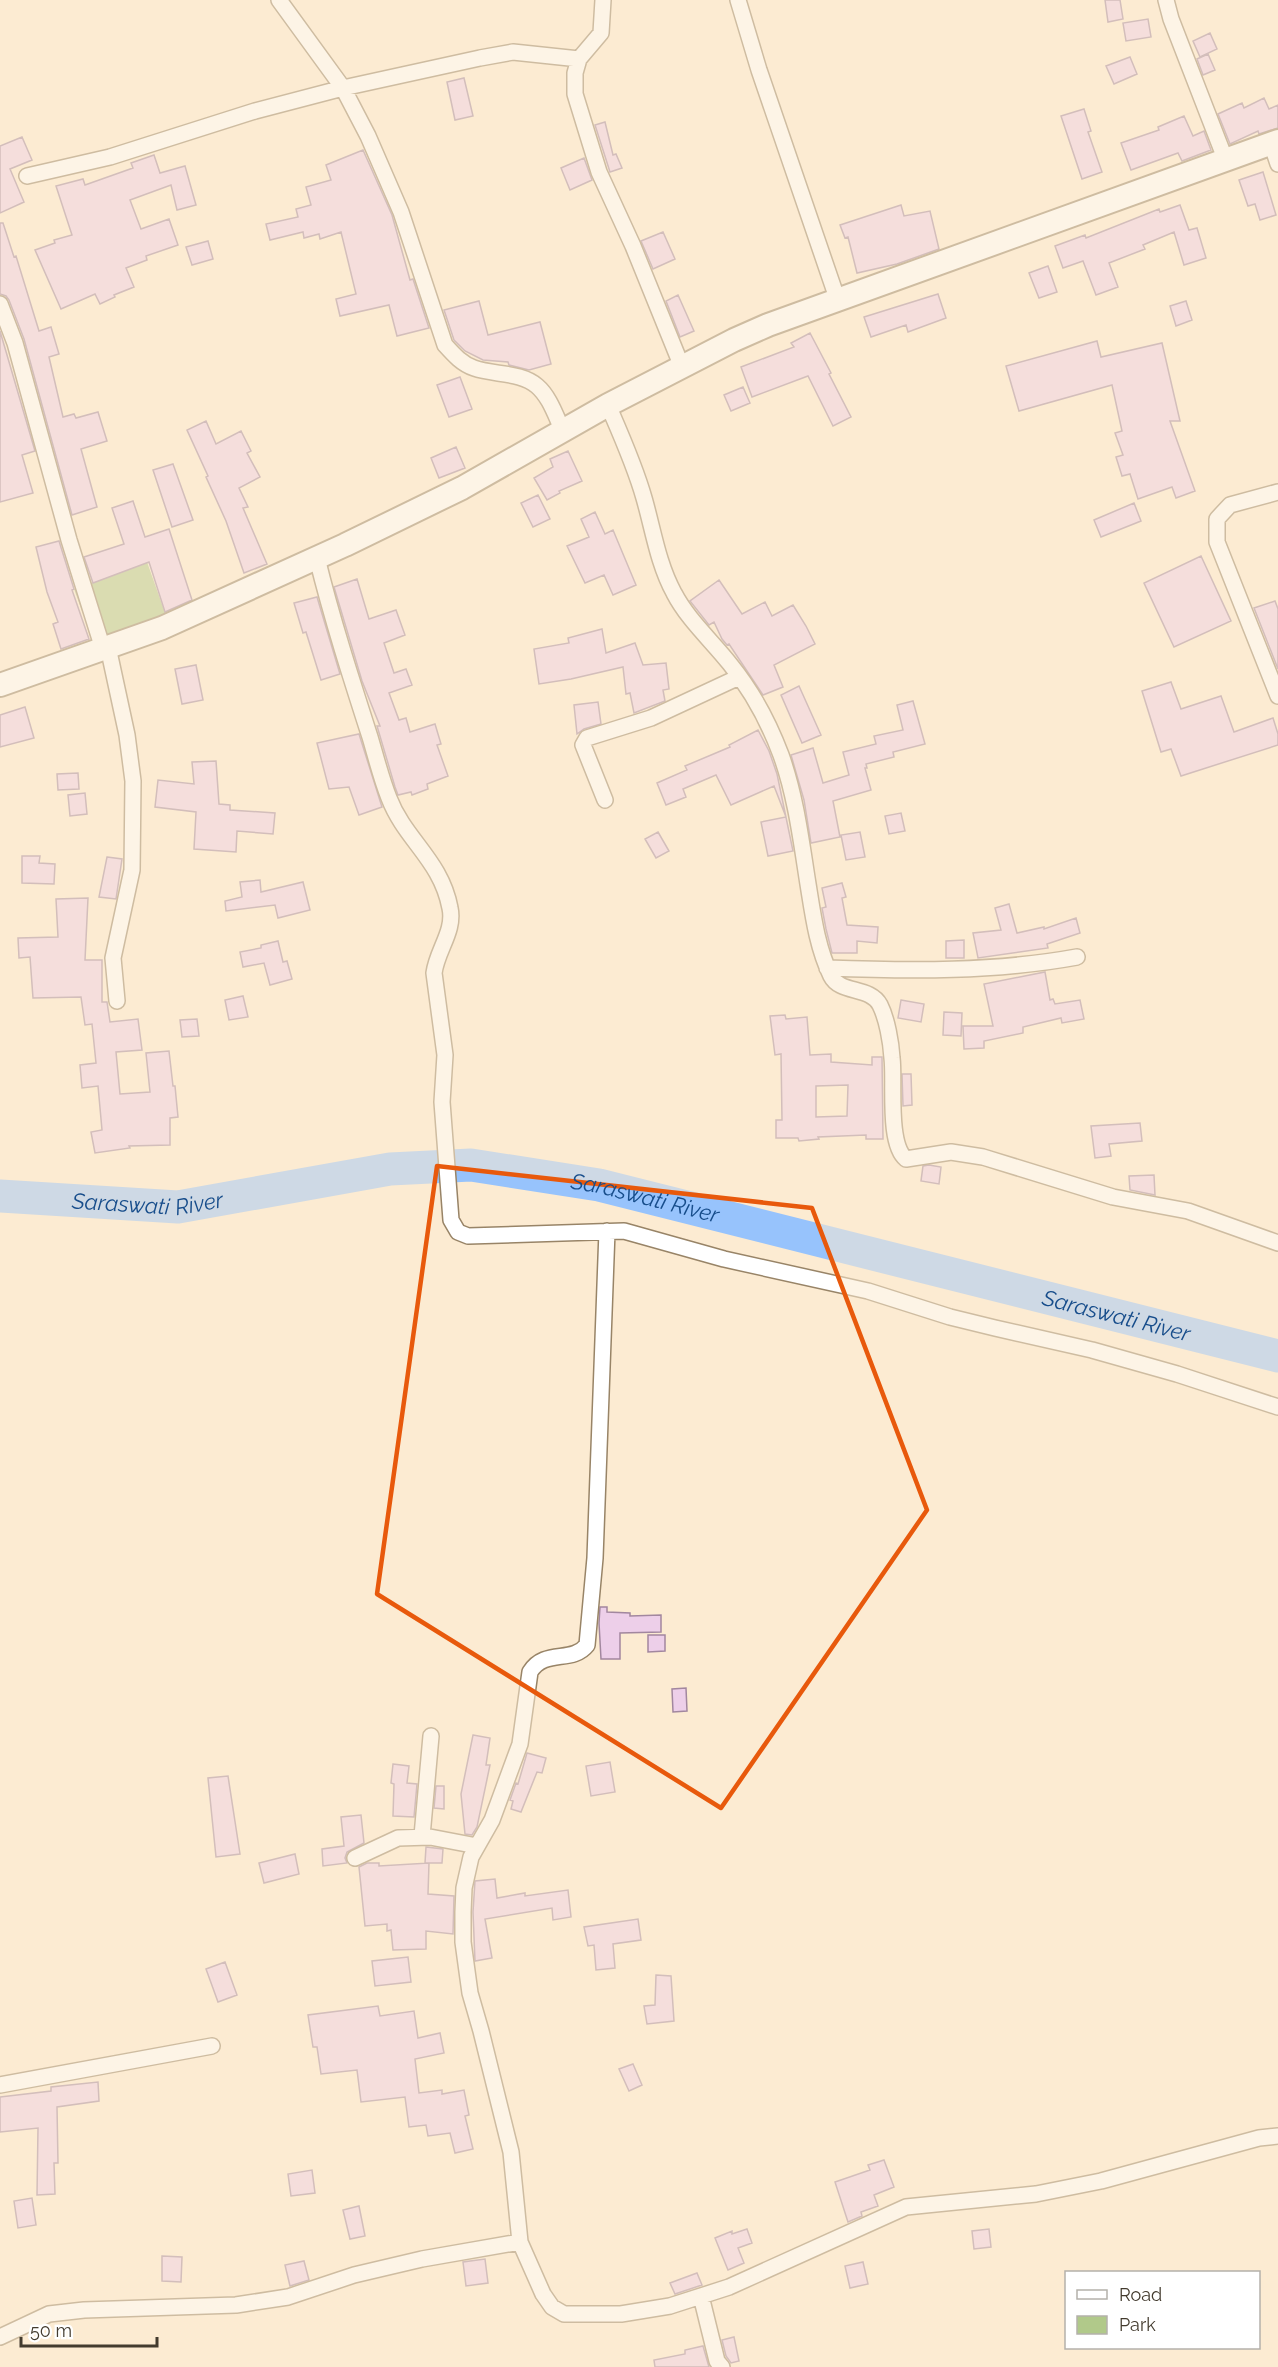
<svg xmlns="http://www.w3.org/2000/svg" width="1278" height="2367" font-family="Raleway,sans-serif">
<rect width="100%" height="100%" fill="#fcebd2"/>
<path fill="#b1c98a" d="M147 562 168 621 96 649 74 589Z"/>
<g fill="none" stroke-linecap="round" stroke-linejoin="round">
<path stroke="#97c3fc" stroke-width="33" id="s1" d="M0 1196 178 1207 390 1169 471 1165 599 1185 1278 1356"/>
</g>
<path fill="#edcfe9" stroke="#a2879f" stroke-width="1.5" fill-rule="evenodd" d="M1105 0H1120L1123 19 1108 22Z
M1148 19 1151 37 1126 41 1123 23Z
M1210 33 1217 49 1200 57 1193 41Z
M1208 54 1215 70 1203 75 1197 59Z
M1130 57 1137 74 1114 84 1106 66Z
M464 78 473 116 455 120 447 82Z
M1264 98 1269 109 1278 105V128L1259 134 1258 131 1230 144 1218 114 1242 103 1244 108Z
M1084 109 1091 131 1088 132 1102 172 1082 179 1061 116Z
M1184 116 1193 136 1204 131 1211 150 1182 161 1178 153 1131 170 1121 143 1159 130 1158 127Z
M605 122 613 155 616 154 622 168 610 172 595 125Z
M22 137 32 160 10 169 24 202 0 213V146Z
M363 150 392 215 410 280 413 279 429 328 397 336 389 305 340 316 336 299 356 294 341 232 320 239 319 234 304 238 303 232 270 240 266 224 298 217 296 209 311 205 306 187 331 180 326 165Z
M154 155 160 173 185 166 196 205 177 210 171 185 130 200 141 229 169 219 178 245 146 256 147 260 126 268 134 287 114 295 115 297 100 304 95 294 61 309 35 250 55 243 54 240 72 235 56 186 83 179 85 185 133 168 131 163Z
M584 158 592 180 570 190 561 168Z
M1263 172 1276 215 1260 220 1255 204 1248 206 1239 180Z
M901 205 904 216 930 211 939 249 897 264 857 273 848 237 845 238 840 225Z
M1180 205 1189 230 1197 228 1206 258 1184 265 1174 232 1143 245 1145 249 1109 263 1118 287 1096 295 1083 261 1063 268 1055 246 1085 235 1086 238 1159 209 1160 212Z
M0 223H3L14 257 16 256 39 331 51 327 59 354 49 357 63 417 74 414 76 418 98 412 107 441 81 449 97 507 72 515 24 339 9 300 6 296 0 294Z
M663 232 675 259 653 269 641 241Z
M208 241 213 259 192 265 186 247Z
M1048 266 1057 292 1039 298 1029 273Z
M938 294 946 318 908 332 906 325 871 337 864 317Z
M678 295 694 331 680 337 666 301Z
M479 301 488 335 540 322 551 364 529 370 509 365 508 362 483 360 465 351 454 340 444 310Z
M1186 301 1192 320 1176 326 1170 306Z
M0 331 35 451 22 455 33 493 0 502Z
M810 333 831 373 829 374 851 417 833 426 808 376 752 397 741 367 794 347 791 343Z
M1097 341 1101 357 1162 343 1180 421H1170L1195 491 1176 498 1172 487 1138 499 1130 474 1122 476 1116 457 1123 455 1115 433 1122 431 1112 385 1019 411 1006 366Z
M460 377 472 409 449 417 437 385Z
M743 387 750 403 731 411 724 395Z
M206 421 216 444 241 431 251 451 247 453 260 477 239 488 248 507 243 508 267 564 244 573 226 521 206 477 208 476 187 430Z
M456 447 465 468 439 478 431 458Z
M568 451 582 481 559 491 560 493 547 500 534 478 553 467 550 459Z
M173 464 193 520 172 527 153 470Z
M538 495 550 519 533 527 521 503Z
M133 501 145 537 169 529 192 600 165 612 149 562 93 583 84 557 124 544 112 508Z
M1134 503 1141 521 1101 537 1094 520Z
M595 512 605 534 613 530 636 585 613 595 604 575 585 583 567 546 589 537 581 519Z
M59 541 74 589 72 590 89 639 61 649 53 624 58 622 47 592 36 547Z
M1201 556 1231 621 1174 647 1144 583Z
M357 579 369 619 396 610 405 635 384 643 394 673 406 669 412 685 389 693 399 720 406 718 410 732 435 724 441 744 437 745 448 776 427 784 428 789 412 795 411 792 398 795 395 787 377 726H380L362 681 334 587Z
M719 580 742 614 765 602 772 616 793 605 806 626 815 644 774 665 783 687 763 695 729 644 727 645 722 639 714 622 709 625 690 601Z
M317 597 340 674 321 680 306 632 303 633 294 603Z
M1275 601 1278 609V669L1254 608Z
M602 629 606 653 635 643 643 665 666 663 669 689 663 690 665 701 634 713 630 693 626 694 623 667 571 679 539 684 534 649 569 643 568 638Z
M196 665 203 700 182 704 175 669Z
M1171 682 1181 709 1221 696 1234 732 1273 718 1278 734V745L1181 776 1171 749 1161 752 1142 691Z
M799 686 821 735 802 743 781 695Z
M913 701 925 744 893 752 894 757 866 764 867 768H865L871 790 833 801 840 837 811 843 804 800 791 755 813 748 823 783 849 775 843 752 876 744 874 736 903 730 897 705Z
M598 702 601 724 584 729 577 734 574 705Z
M25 707 34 738 0 747V715Z
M758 730 769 751 777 774 793 851 768 856 761 822 786 817 774 786 731 805 716 775 683 789 686 797 666 805 657 783 687 770 685 766 730 747 729 745Z
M359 734 382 807 359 815 349 787 329 789 317 743Z
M216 761 219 804 230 805V810L275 813 273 834 237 831 236 852 194 849 196 812 155 807 158 780 194 784 192 762Z
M78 773 79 789 58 790 57 774Z
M85 793 87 814 70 816 68 795Z
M901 813 905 831 889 834 885 816Z
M658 832 669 851 656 858 645 839Z
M860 832 865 857 846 860 841 835Z
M22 856H40L39 863 55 864 54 884 22 883Z
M107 857 122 859 116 899 99 897Z
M260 880 261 892 303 882 310 910 278 918 275 905 226 911 225 901 242 897 240 882Z
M842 883 846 897 842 898 847 925 878 927 877 943 857 941V953H832L826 929 822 908 826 907 822 888Z
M88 898 85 960H102V1002H107L110 1022 138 1019 142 1050 116 1052 120 1094 150 1092 146 1053 169 1051 173 1086H175L178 1117 170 1118V1145L129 1146 130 1148 95 1153 91 1132 102 1130 98 1086 82 1088 80 1065 96 1063 92 1024 85 1025 81 997 33 998 30 957 19 958 18 938 58 937 56 899Z
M1009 904 1017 933 1044 927V929L1076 918 1080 933 1047 944 1048 948 978 958 973 933 1001 930 995 908Z
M964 940V958H946V941Z
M278 941 283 962 287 961 292 979 270 985 264 963 243 967 240 952 261 948V945Z
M1045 972 1050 1000 1053 999 1055 1004 1080 1000 1084 1019 1062 1023 1061 1018 1023 1027V1033L984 1041V1048L964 1049 963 1026H993L984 984Z
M243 996 248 1017 229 1020 225 1000Z
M901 1000 924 1004 921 1022 898 1018Z
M944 1012 962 1013 961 1036 943 1035Z
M785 1015 786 1019 807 1017 810 1055 831 1054V1062L872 1065V1057H882L883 1139H866V1135L818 1137 819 1139 799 1141 798 1138H776V1120H782L781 1054 775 1055 770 1016ZM848 1085 847 1116 816 1117V1086Z
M197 1019 199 1036 182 1037 180 1020Z
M902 1074H911L912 1105 903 1106Z
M1140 1123 1142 1141 1109 1144 1111 1156 1095 1158 1091 1126Z
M929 1165 941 1167 939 1184 921 1181 923 1166Z
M1154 1175 1155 1195 1130 1190 1129 1176Z
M600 1607H607V1612L630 1613V1616L661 1615V1632L620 1633V1659H601L599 1623Z
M648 1635H665V1651L648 1652Z
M686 1688 687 1711 673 1712 672 1689Z
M473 1735 490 1738 486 1765H490L477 1827 472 1835 465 1834 461 1794Z
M527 1753 546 1758 542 1773 537 1772 521 1812 511 1809 513 1801 510 1800 516 1783 518 1784Z
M610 1762 615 1792 591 1796 586 1766Z
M393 1764 409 1766 407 1783 417 1784 414 1817 393 1816 394 1784 391 1783Z
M228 1776 240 1854 216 1857 208 1778Z
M436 1786H444V1809L434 1808Z
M361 1815 364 1843 347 1852 345 1858 347 1863 323 1866 322 1849 344 1846 341 1817Z
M426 1847 443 1849 442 1863H425Z
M295 1854 299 1874 264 1883 259 1863Z
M367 1863H379V1866L429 1863 428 1894 454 1896 453 1934 426 1931V1949L393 1950 391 1930 387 1931V1924L365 1926 359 1867Z
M495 1879 497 1898 525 1893V1896L568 1890 571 1917 553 1920 552 1908 485 1919 492 1958 475 1961 473 1912 475 1881Z
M638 1919 641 1940 613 1944 615 1968 596 1970 594 1945 588 1946 584 1927Z
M408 1957 411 1982 375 1986 372 1961Z
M225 1962 237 1995 218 2002 206 1969Z
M656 1975 671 1976 674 2021 647 2024 644 2006 655 2005Z
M378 2006 380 2016 414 2011 418 2038 440 2033 444 2053 415 2059 419 2093 442 2090V2094L464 2090 469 2115 465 2116 473 2149 455 2153 450 2133 428 2136 426 2125 409 2127 405 2097 361 2102 357 2070 321 2074 317 2047H313L308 2015Z
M633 2064 642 2085 629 2091 619 2069Z
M98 2082 99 2101 57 2107 58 2163H54L55 2194 37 2195 38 2128 0 2132V2097L51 2091V2087Z
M884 2160 894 2187 874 2195 878 2206 861 2212 862 2216 848 2222 835 2182 870 2170 868 2165Z
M312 2170 315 2193 291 2196 288 2174Z
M32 2198 36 2225 18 2228 14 2201Z
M359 2206 365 2236 350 2239 343 2210Z
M747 2229 752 2243 738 2248 744 2263 728 2270 715 2238 732 2231V2234Z
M989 2229 991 2247 974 2249 972 2231Z
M162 2256 182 2257 181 2282 162 2281Z
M485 2259 488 2283 466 2286 463 2262Z
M304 2261 309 2280 290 2286 285 2265Z
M863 2262 868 2284 850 2288 845 2266Z
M697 2273 702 2285 675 2294 670 2283Z
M734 2337 739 2361 731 2363 726 2356 722 2340Z
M703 2346 709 2367H655L654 2360 685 2354V2350Z"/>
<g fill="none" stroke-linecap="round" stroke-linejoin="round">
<defs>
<path id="minor" d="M279 0 343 88 368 136 401 212 445 345C454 355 462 364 474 368 494 375 521 372 537 386 550 397 556 417 563 431
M603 0 601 33 579 59 575 73V94L599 172 633 246 682 367
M738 0 759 70 837 298
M1166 0 1171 19 1226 161
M1271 143 1278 164
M27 176 110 157 255 111 343 88 480 58 513 52 579 59
M0 304 15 343 69 540 103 649
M608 405C621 435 635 466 644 498 653 529 658 564 674 593 688 620 712 641 730 664 752 691 769 723 781 755 796 797 801 840 808 884 813 915 817 947 831 976 840 994 870 986 880 1005 887 1019 891 1042 892 1058 895 1080 887 1144 906 1159L951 1152 983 1157 1113 1197 1188 1211 1278 1243
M1278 492 1230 505 1217 519V542L1278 696
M317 558C332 619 351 678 370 737 376 757 381 778 389 798 405 840 441 860 450 908 455 931 437 950 434 973L445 1055 442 1102 451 1220 458 1232 468 1236 624 1231 724 1259 868 1291 950 1317 995 1328 1092 1350 1177 1374 1278 1407
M108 647 127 735 133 781 132 870 113 958 117 1001
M605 800 583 745 587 738 651 718 739 677
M827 968C911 971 995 972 1077 957
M422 1836 431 1736
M355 1858 398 1838 430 1837 477 1846
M0 2085 212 2046
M520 2242 543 2294 552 2307 564 2314H621L670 2306 729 2287 906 2207 1036 2194 1101 2181 1259 2138 1278 2136
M701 2296 717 2361 722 2367
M0 2337 49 2314 84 2310 236 2305 288 2297 354 2275 422 2259 520 2242 511 2152 481 2031 470 1993 463 1942V1912L464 1888 471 1857 492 1820 520 1744 530 1672C545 1648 572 1664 587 1645L595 1558 607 1231"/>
<path id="primary" d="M0 685 162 628 345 545 462 488 608 405 734 340 768 325 1278 141"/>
</defs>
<use href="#minor" stroke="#988467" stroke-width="18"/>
<use href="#primary" stroke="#988467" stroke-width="26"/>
<use href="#minor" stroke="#fff" stroke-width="15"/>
<use href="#primary" stroke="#fff" stroke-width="22"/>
</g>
<path d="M0 0H1278V2367H0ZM437 1166 812 1208 927 1510 721 1808 377 1594Z" fill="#fcebd2" fill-opacity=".55" fill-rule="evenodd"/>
<path fill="none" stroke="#e8590c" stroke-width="4.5" stroke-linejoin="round" d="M437 1166 812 1208 927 1510 721 1808 377 1594Z"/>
<g text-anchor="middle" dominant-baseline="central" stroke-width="4.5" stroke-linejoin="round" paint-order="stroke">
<g font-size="22" font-style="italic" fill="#174d8b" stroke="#fff">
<text stroke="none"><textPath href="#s1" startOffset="148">Saraswati River</textPath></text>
<text stroke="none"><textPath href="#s1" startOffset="652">Saraswati River</textPath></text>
<text stroke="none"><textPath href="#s1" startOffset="1138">Saraswati River</textPath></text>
</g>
</g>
<rect x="1065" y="2271" width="195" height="78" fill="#ffffff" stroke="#b4b1ab" stroke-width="1.5"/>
<rect x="1077" y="2290" width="30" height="9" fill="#ffffff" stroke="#b4b1ab" stroke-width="1.5"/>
<text x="1119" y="2301" font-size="18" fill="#433b2e">Road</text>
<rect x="1077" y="2316" width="30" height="18" fill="#b1c98a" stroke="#b4b1ab" stroke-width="1.5"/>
<text x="1119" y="2331" font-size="18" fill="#433b2e">Park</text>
<path d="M21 2337v9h136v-9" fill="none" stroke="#433b2e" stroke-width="3"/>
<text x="30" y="2337" font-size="18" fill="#433b2e" stroke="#ffffff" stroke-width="4.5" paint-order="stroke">50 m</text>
</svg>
